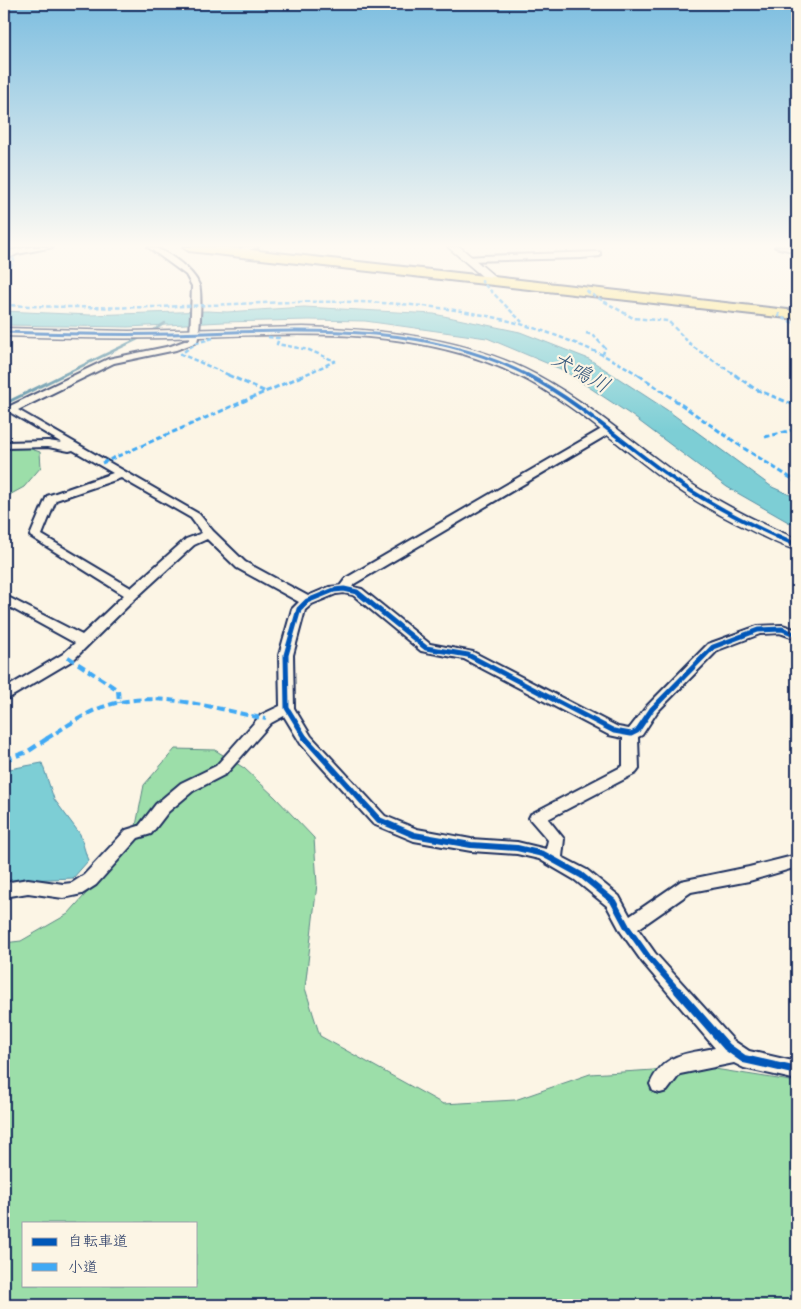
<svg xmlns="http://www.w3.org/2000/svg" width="801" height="1309" font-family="Caveat,'Klee One',sans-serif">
<rect width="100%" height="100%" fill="#fcf5e5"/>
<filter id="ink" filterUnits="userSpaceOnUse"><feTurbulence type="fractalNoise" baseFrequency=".02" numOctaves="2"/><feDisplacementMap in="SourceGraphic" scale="10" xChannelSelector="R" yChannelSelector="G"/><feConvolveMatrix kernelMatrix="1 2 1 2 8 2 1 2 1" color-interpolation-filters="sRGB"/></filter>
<g filter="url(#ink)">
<path fill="#9cdea9" stroke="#5c8684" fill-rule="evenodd" d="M4 442 14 443 40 452 41 467 24 487 4 498Z
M175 749 215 750 244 768 275 797 314 838 317 884 305 988 320 1036 443 1104 515 1100 590 1074 702 1067 797 1082V1305H4V943L21 941 68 914 133 841 144 785ZM24 1223H196V1285H24Z"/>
<path fill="#7dced5" stroke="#568ea5" d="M304 307 434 314 520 332 589 359 667 410 772 487 797 498V527L727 487 631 415 563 370 487 338 365 321 309 320 224 322 128 327 4 325V311L90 315 207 311 227 312Z
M42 763 54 799 80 834 88 861 73 878 4 881V770Z"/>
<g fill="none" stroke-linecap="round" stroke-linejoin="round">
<path stroke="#568ea5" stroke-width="2.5" d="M151 332 165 323
M61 376 144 336"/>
<path stroke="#568ea5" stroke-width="3" d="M4 404 63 375"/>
<defs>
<path id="street" d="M31 247H53L17 254 11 257 7 255 12 250Z
M148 247C163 247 194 270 199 285 202 292 200 334 197 342L176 350 114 363 18 410 199 514 213 531 245 562 308 596 329 587 340 586 346 578 600 430 613 428 618 431 617 433 607 435 354 584 352 587 362 589 430 644 473 652 618 727 629 729 647 706 708 644 758 626 782 625 797 630V639L780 633 760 634 718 650 657 712 642 735 638 737 639 769 636 773 548 819 564 839 562 857 587 870 619 896 630 916 681 881 749 867 797 855V867L749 881 691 892 638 929 655 953 734 1041 749 1051 797 1062V1080L744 1068 734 1063 680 1074 667 1091 660 1093 653 1091 650 1084C664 1053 685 1054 715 1048L643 963 621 932 607 906 575 880 539 859 517 854 471 851 414 841 373 824 301 744 284 716 271 723 226 774 193 791 168 812 151 834 138 838 96 885 82 894 63 898 28 893 4 897V883L28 879 63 884 72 883 84 875 126 830 139 826 156 804 181 783 216 766 261 715 280 706 279 655 292 609 299 602 237 568 207 539 194 545 137 597 73 660 9 698 4 700V689L63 654 75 643 4 604V595L82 635 124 595 30 536 47 496 113 473 73 450 69 451 48 447 4 448V442L48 441 62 443 8 411 10 406 108 359 171 346 190 339 192 286 186 275ZM121 478 191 518 202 533 186 539 131 588 42 535 56 500ZM344 593 353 595 421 651 464 659 609 735 623 738V766L531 814 529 818 548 840 546 849 517 842 471 839 417 829 385 816 311 736 294 708 293 655 305 610 312 604 336 594Z
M244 247H258L236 254 232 252Z
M775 247 797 248V252Z
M597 252H600V256L581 258 467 261 463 259 467 257 483 256Z"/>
<path id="secondary" d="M448 247H460L500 281 498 283H490Z
M303 327C379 329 456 336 525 369 583 397 631 442 684 479 719 503 758 522 797 539V550C780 546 762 536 746 528 721 516 696 502 672 485 620 448 573 402 515 374 408 323 286 335 170 338 115 339 59 338 4 336V328L129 331Z"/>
<path id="primary" d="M183 247H224L797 311V319L189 251Z"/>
</defs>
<use href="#street" stroke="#1b2f5e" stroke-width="4"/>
<use href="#secondary" stroke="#1b2f5e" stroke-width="3"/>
<use href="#primary" stroke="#1b2f5e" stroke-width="4"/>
<use href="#street" fill="#fcf5e5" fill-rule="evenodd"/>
<use href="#secondary" fill="#fcf5e5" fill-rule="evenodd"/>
<use href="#primary" fill="#f8e281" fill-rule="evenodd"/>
<path stroke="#3fa9f5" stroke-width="2.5" stroke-dasharray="4.5 2.5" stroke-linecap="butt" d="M482 279V282L522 322
M4 280 14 260 11 255
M586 291 633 318 668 321 693 347 737 376
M4 305C55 307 105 308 155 307 294 303 438 287 570 341 595 351 618 361 640 376
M779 313V316L797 325
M586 333 593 335 605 348 603 354
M268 337 279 338 277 344 309 350 335 361 302 376
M213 338 196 343 181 354 231 376"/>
<path stroke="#3fa9f5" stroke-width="3" stroke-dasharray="5.5 3" stroke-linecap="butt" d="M228 375 266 392
M639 375 742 447 797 482
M735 375 755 389 797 406
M765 437 797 429
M102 463 304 375"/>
<path stroke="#3fa9f5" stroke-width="4" stroke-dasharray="8 4" stroke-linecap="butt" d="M68 657 118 690 119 703
M46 739C62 729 78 718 95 710 150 686 211 708 266 719"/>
<path stroke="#3fa9f5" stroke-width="4.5" stroke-dasharray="9 4.5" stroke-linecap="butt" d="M4 760 27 752 48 738"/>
<defs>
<path id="cycleway-far4" d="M4 332C60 334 116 335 171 334 291 331 419 319 529 376"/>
<path id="cycleway-far3" d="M527 375C583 404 628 448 679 483 711 505 745 522 780 538"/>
<path id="cycleway-far2" d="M777 536 797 545
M306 739 287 708 286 655 299 609 307 601 334 590 344 589 357 592 426 648 468 655 614 731 631 734 637 731 652 709 713 647 758 630 782 629 797 635"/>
<path id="cycleway-far1" d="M305 738 379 820 414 835 471 845 517 848 543 854 581 875 613 901 627 927 649 958 679 992"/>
<path id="cycleway" d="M678 991 727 1047 744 1059 797 1071"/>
</defs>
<use href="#cycleway-far4" stroke="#fcf5e5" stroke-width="5"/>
<use href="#cycleway-far3" stroke="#fcf5e5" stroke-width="6"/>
<use href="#cycleway-far2" stroke="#fcf5e5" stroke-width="8"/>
<use href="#cycleway-far1" stroke="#fcf5e5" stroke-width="9"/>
<use href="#cycleway" stroke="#fcf5e5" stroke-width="11"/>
<use href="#cycleway-far4" stroke="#0057b8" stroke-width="3"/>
<use href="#cycleway-far3" stroke="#0057b8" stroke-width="4"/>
<use href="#cycleway-far2" stroke="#0057b8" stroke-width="5"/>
<use href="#cycleway-far1" stroke="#0057b8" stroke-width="6"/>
<use href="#cycleway" stroke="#0057b8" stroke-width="8"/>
</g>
</g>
<linearGradient id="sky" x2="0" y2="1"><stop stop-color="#7dbee0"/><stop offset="0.57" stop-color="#fefaf3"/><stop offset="1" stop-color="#fefaf3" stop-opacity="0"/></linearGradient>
<rect width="801" height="431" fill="url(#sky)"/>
<g text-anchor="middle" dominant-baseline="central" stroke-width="4.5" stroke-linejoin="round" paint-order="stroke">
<g font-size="21" font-style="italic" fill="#34577c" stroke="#fcf5e5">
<text transform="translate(581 372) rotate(29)">犬鳴川</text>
</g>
</g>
<rect width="801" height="1309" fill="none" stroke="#fcf5e5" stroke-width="20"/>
<rect x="10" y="10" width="781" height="1289" fill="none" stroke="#1b2f5e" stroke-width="2" filter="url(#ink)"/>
<rect x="22" y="1222" width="175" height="65" fill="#fcf5e5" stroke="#a2a6af"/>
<rect x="32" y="1238" width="25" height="8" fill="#0057b8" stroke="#a2a6af"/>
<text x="68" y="1246" font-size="15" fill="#1b2f5e">自転車道</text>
<rect x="32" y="1263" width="25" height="8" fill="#3fa9f5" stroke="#a2a6af"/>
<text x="68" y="1272" font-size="15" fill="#1b2f5e">小道</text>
</svg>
